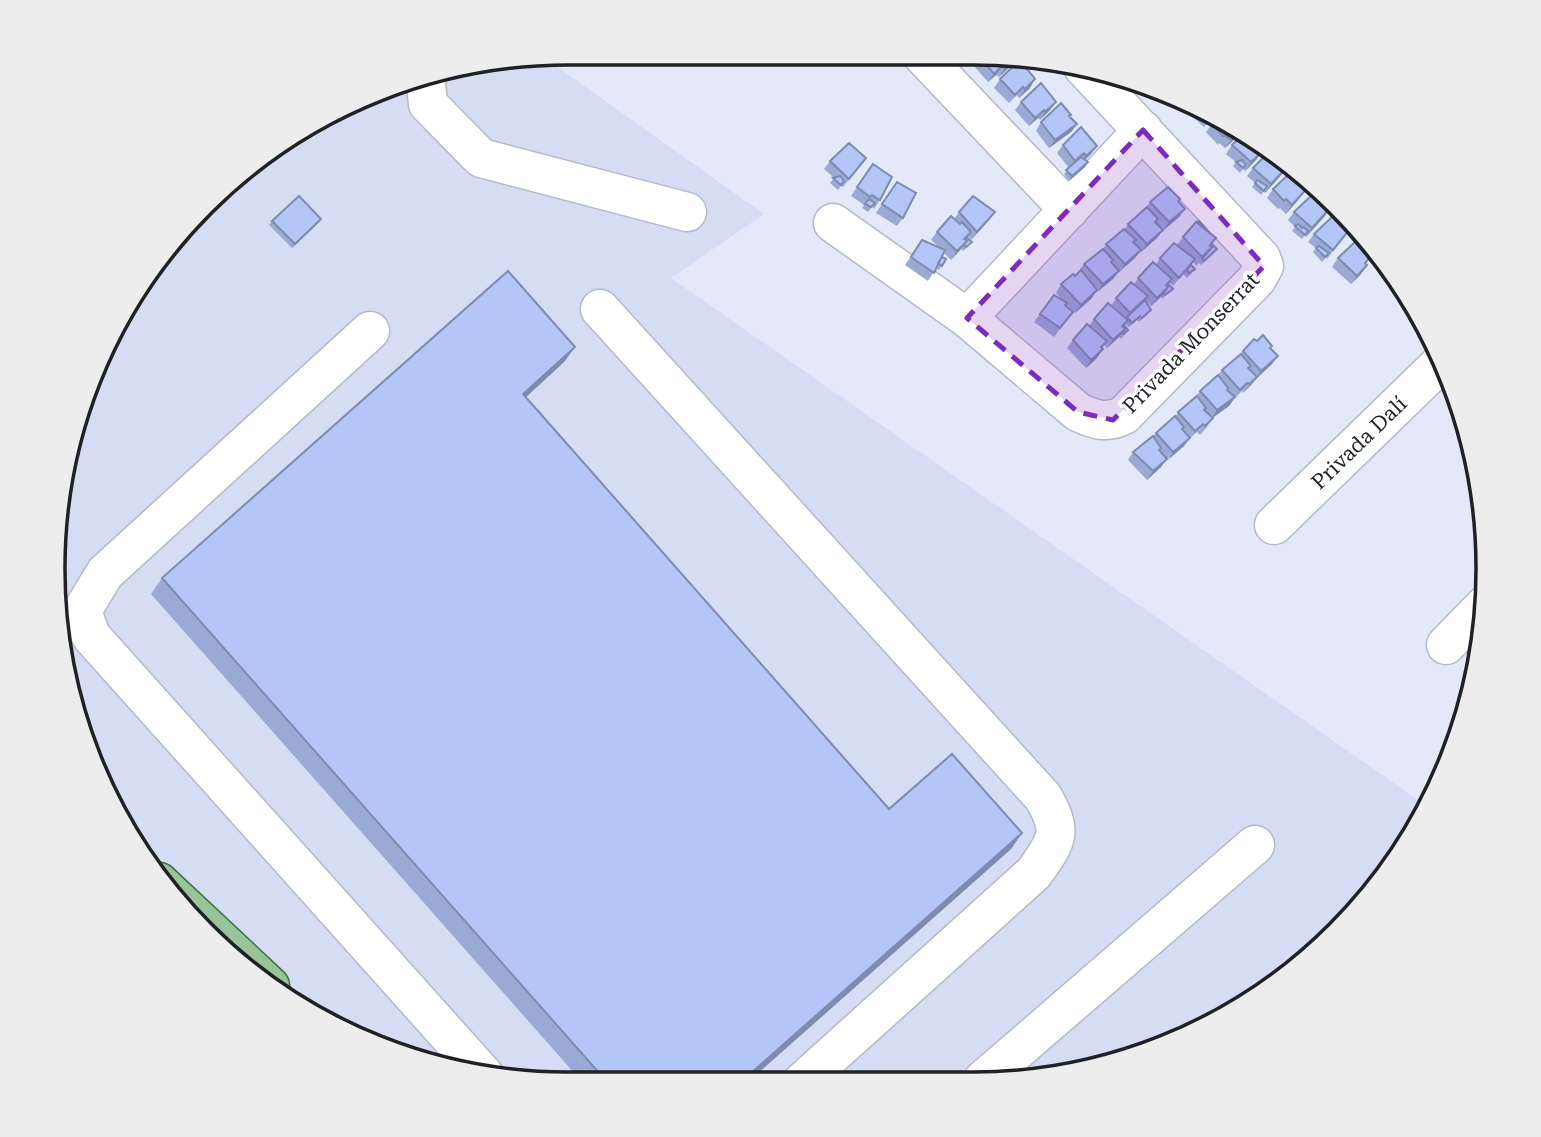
<svg xmlns="http://www.w3.org/2000/svg" width="1541" height="1137" font-family="'Roboto Serif',serif">
<rect width="100%" height="100%" fill="#e3e9f8"/>
<path fill="#d5ddf4" d="M542 56 764 214 671 278 1428 807 1420 826 1361 908 1287 978 1170 1045 1040 1080 534 1083 435 1067 311 1016 229 957 159 883 92 766 57 635V501L106 341 180 229 282 139 435 70Z"/>
<g fill="none" stroke-linecap="round" stroke-linejoin="round">
<defs>
<path id="minor" d="M920 53 1069 210
M425 74 428 104 481 158 687 212
M833 223 967 318 1078 412C1095 420 1107 424 1124 415L1256 280 1264 266 1261 258 1083 67
M600 309 1043 797C1064 833 1057 840 1034 873L802 1082
M967 318 1143 130
M370 331 105 573 82 611 91 636 484 1075
M1274 525 1443 361
M1446 645 1485 605
M983 1080 1255 845"/>
<path id="major" d="M159 882 270 986"/>
</defs>
<use href="#minor" stroke="#b4b9c8" stroke-width="41"/>
<use href="#major" stroke="#417143" stroke-width="41"/>
<use href="#minor" stroke="#fff" stroke-width="38"/>
<use href="#major" stroke="#98c498" stroke-width="38"/>
</g>
<path fill="#9baad5" d="M960 52H973L978 53 967 62Z
M980 57 1016 58 1010 67 999 77 996 75 988 82 974 66Z
M1000 79 1030 88 1019 98 1017 95 1009 103 994 88Z
M1021 102H1056L1050 110 1040 120 1038 118 1029 126 1015 110Z
M1188 107 1212 118 1204 127 1185 110Z
M1041 122 1077 124 1071 132 1049 148 1036 131Z
M1212 124 1241 131 1236 138 1225 148 1219 143 1218 145 1206 132Z
M1063 145 1091 154 1085 160 1088 162 1085 167 1069 181 1064 174 1069 168 1057 153Z
M1232 145 1261 151 1256 160 1245 171 1243 169 1240 173 1233 166 1236 162 1226 154Z
M866 158 843 187 841 186 838 190 830 183 834 178 824 169 830 161Z
M873 164 880 200 874 209 872 207 868 212 862 208 864 205 851 196Z
M1253 168 1283 173 1265 193 1264 191 1261 195 1252 187 1255 183 1247 176Z
M897 182 903 218 897 226 876 213Z
M1273 189 1303 194 1286 214 1280 208 1278 209 1267 198Z
M1178 201 1179 217 1163 230 1157 238 1141 252 1140 251 1135 258 1118 272 1113 279 1097 292H1096L1091 299 1075 313 1066 304 1067 320 1054 337 1034 322 1054 295 1062 300 1056 293 1061 284 1075 276 1084 264 1103 249 1106 244 1125 229 1128 224 1146 208 1150 202Z
M959 212H995L989 220 971 240 968 237 969 246 963 251 961 249 951 260 944 253 942 257 946 259 939 270 936 268 928 281 905 265 922 240 938 246 931 240 937 232 954 219Z
M1294 212 1325 216 1306 237 1305 235 1302 239 1292 231 1295 227 1288 220Z
M272 221 318 223 292 248 269 225Z
M1350 229 1327 259 1326 257 1322 262 1313 252 1316 248 1308 242 1314 234Z
M1207 230 1216 238 1212 244 1217 249 1214 253 1201 265 1199 263 1201 261 1196 266 1193 262 1191 265 1192 273 1187 278 1183 274 1173 286 1170 283 1169 285 1173 289 1162 299 1161 296 1151 306 1145 300 1148 314 1139 322 1137 320 1129 327 1126 324 1125 326V334L1121 339 1119 337 1107 348 1104 345 1097 358 1086 368 1067 348 1073 340 1089 326 1094 319 1111 306 1116 298 1134 285 1138 278 1156 265 1160 258 1177 245 1183 237Z
M1338 258 1366 264 1367 265 1361 274 1351 284 1332 267Z
M1257 341 1271 349 1272 364 1256 379 1251 385 1243 393 1242 391 1234 399 1229 406 1212 418 1207 427 1200 435 1197 432 1189 439 1184 446 1167 459 1161 467 1147 480 1128 460 1133 452 1152 437 1156 433 1175 417 1178 412 1218 375 1222 370 1240 355 1243 351Z
M575 347 564 362 526 397 889 809 1022 833 1011 849 748 1082 583 1083 151 594 162 578Z"/>
<path fill="#7e8bae" d="M974 53H978L967 62Z
M1016 58 1010 67 999 77 1005 69Z
M1002 66 996 75 988 82 994 74Z
M1035 79 1030 88 1019 98 1025 89Z
M1056 102 1050 110 1040 120 1045 112Z
M1044 110 1038 118 1029 126 1035 118Z
M1077 124 1071 132 1049 148 1055 140Z
M1241 131 1236 138 1225 148 1231 140Z
M1097 146 1091 154 1080 164 1086 156Z
M1262 152 1256 160 1245 171 1251 162Z
M1088 162 1085 167 1069 181 1072 176Z
M1288 166 1283 173 1265 193 1271 184Z
M1309 186 1303 194 1286 214 1292 205Z
M1330 208 1325 216 1306 237 1312 228Z
M1185 209 1179 217 1163 231 1169 222Z
M995 212 989 220 971 240 977 232Z
M321 219 318 223 292 248 295 244Z
M1163 230 1157 238 1141 252 1147 244Z
M967 241 961 249 951 260 957 251Z
M1141 250 1135 258 1119 272 1125 264Z
M1367 265 1361 274 1351 284 1357 276Z
M1119 271 1113 279 1097 292 1103 284Z
M1168 287 1162 296 1151 306 1157 298Z
M1097 290 1091 299 1075 313 1081 305Z
M1125 329 1119 337 1107 348 1113 340Z
M575 347 564 362 512 410 523 394Z
M1103 349 1097 358 1086 368 1091 360Z
M1278 356 1272 364 1256 379 1251 385 1243 393 1261 371Z
M1235 397 1229 406 1211 419 1217 410Z
M1190 438 1184 446 1168 460 1173 452Z
M1167 459 1161 467 1147 480 1153 471Z
M1022 833 1011 849 748 1082H741Z"/>
<path fill="#b4c6f8" stroke="#7e8bae" stroke-width="2" d="M983 54 1015 58H1016L1005 69 1002 66 994 74 980 57Z
M1020 60 1035 79 1025 89 1023 87 1015 95 1000 79Z
M1041 83 1056 102 1045 112 1044 110 1035 118 1021 102Z
M1061 103 1071 115 1069 116 1077 124 1055 140 1041 122Z
M1216 120 1240 131 1231 140 1225 135 1223 136 1212 124Z
M1081 127 1097 146 1086 156 1084 153 1075 161 1063 145Z
M1245 133 1259 139 1265 145 1260 150 1262 152 1251 162 1232 145Z
M849 143 866 158 849 179 830 161Z
M1271 150 1288 166 1271 184 1253 168Z
M1081 157 1088 162 1072 176 1066 170Z
M1242 160 1246 165 1243 168 1236 162Z
M873 164 892 177 880 200 872 195 870 197 857 187Z
M1292 171 1309 186 1292 205 1286 199 1284 201 1273 189Z
M840 176 844 181 841 185 833 178Z
M1257 180 1267 186 1264 191 1255 183Z
M897 182 916 193 903 218 882 204Z
M1168 187 1180 199 1178 201 1185 209 1169 222 1150 202Z
M1314 193 1330 208 1312 228 1294 212Z
M299 196 321 219 295 244 272 221Z
M973 196 995 212 977 232 959 212Z
M869 199 875 203 871 207 865 204Z
M1147 207 1158 219 1155 222 1163 230 1147 244 1128 224Z
M1334 215 1350 229 1333 250 1314 234Z
M951 216 960 224 962 222 971 232 964 239 967 241 957 251 937 232Z
M1199 221 1207 230 1197 222Z
M1196 222 1216 238 1210 245 1212 247 1202 257 1183 237Z
M1298 224 1302 228 1303 227 1308 231 1305 235 1295 226Z
M1124 229 1136 240 1133 242 1141 250 1125 264 1106 244Z
M967 238 972 242 966 247 964 245 967 241 965 239Z
M922 240 945 250 934 273 911 257Z
M1357 240 1365 249 1367 247 1373 254 1365 263 1367 265 1357 276 1338 258Z
M1174 243 1195 259 1179 278 1160 258Z
M1212 244 1217 249 1204 261 1202 259 1212 247 1210 246Z
M1319 246 1329 253 1325 257 1316 248Z
M1103 249 1113 260 1111 262 1119 271 1103 284 1084 264Z
M942 257 946 259 942 266 938 263Z
M1153 262 1172 279 1166 285 1168 287 1157 298 1138 278Z
M1191 265 1195 269 1189 273 1187 270Z
M1081 270 1097 290 1081 305 1061 284 1073 274 1075 276Z
M508 271 575 347 523 394 889 809 952 754 1022 833 741 1082 608 1083 162 578Z
M1131 282 1148 296 1130 313 1116 298Z
M1168 284 1173 289 1165 295 1164 293 1168 287 1167 286Z
M1054 295 1067 303 1065 305 1073 312 1060 328 1040 314Z
M1145 300 1151 310 1142 318 1140 316 1132 323 1127 317Z
M1108 303 1128 320 1122 326 1125 329 1113 340 1094 319Z
M1087 324 1107 341 1101 347 1103 349 1091 360 1073 340Z
M1124 325 1128 330 1124 334 1122 333 1125 329 1123 327Z
M1263 335 1272 346 1270 348 1278 356 1261 371 1243 351 1254 339 1257 341Z
M1241 354 1251 366 1248 368 1257 377 1249 384 1247 383 1240 390 1222 370Z
M1218 375 1228 388 1227 390 1235 397 1217 410 1200 391Z
M1197 396 1206 408 1204 410 1213 418 1205 426 1203 424 1195 431 1178 412Z
M1175 416 1184 427 1182 429 1190 438 1173 452 1156 433Z
M1153 436 1161 448 1159 450 1167 459 1153 471 1133 452Z"/>
<path fill="#7b2cbf" fill-opacity="0.2" stroke="#7b2cbf" stroke-width="5" stroke-dasharray="14 9" stroke-linejoin="round" d="M1143 130 1264 266 1113 420 1078 412 967 318Z"/>
<g text-anchor="middle" dominant-baseline="central" stroke-width="7" stroke-linejoin="round" paint-order="stroke">
<g font-size="21" fill="#1f2126" stroke="#fff">
<text transform="translate(1191 343) rotate(-46)">Privada Monserrat</text>
<text transform="translate(1359 443) rotate(-44)">Privada Dalí</text>
</g>
</g>
<path d="M0 0H1541V1137H0ZM568 65H973A503 503 0 0 1 1476 568V569A503 503 0 0 1 973 1072H568A503 503 0 0 1 65 569V568A503 503 0 0 1 568 65Z" fill="#ededee" fill-rule="evenodd"/>
<path fill="none" stroke="#1f2126" stroke-width="3.5" d="M568 65H973A503 503 0 0 1 1476 568V569A503 503 0 0 1 973 1072H568A503 503 0 0 1 65 569V568A503 503 0 0 1 568 65Z"/>
</svg>
